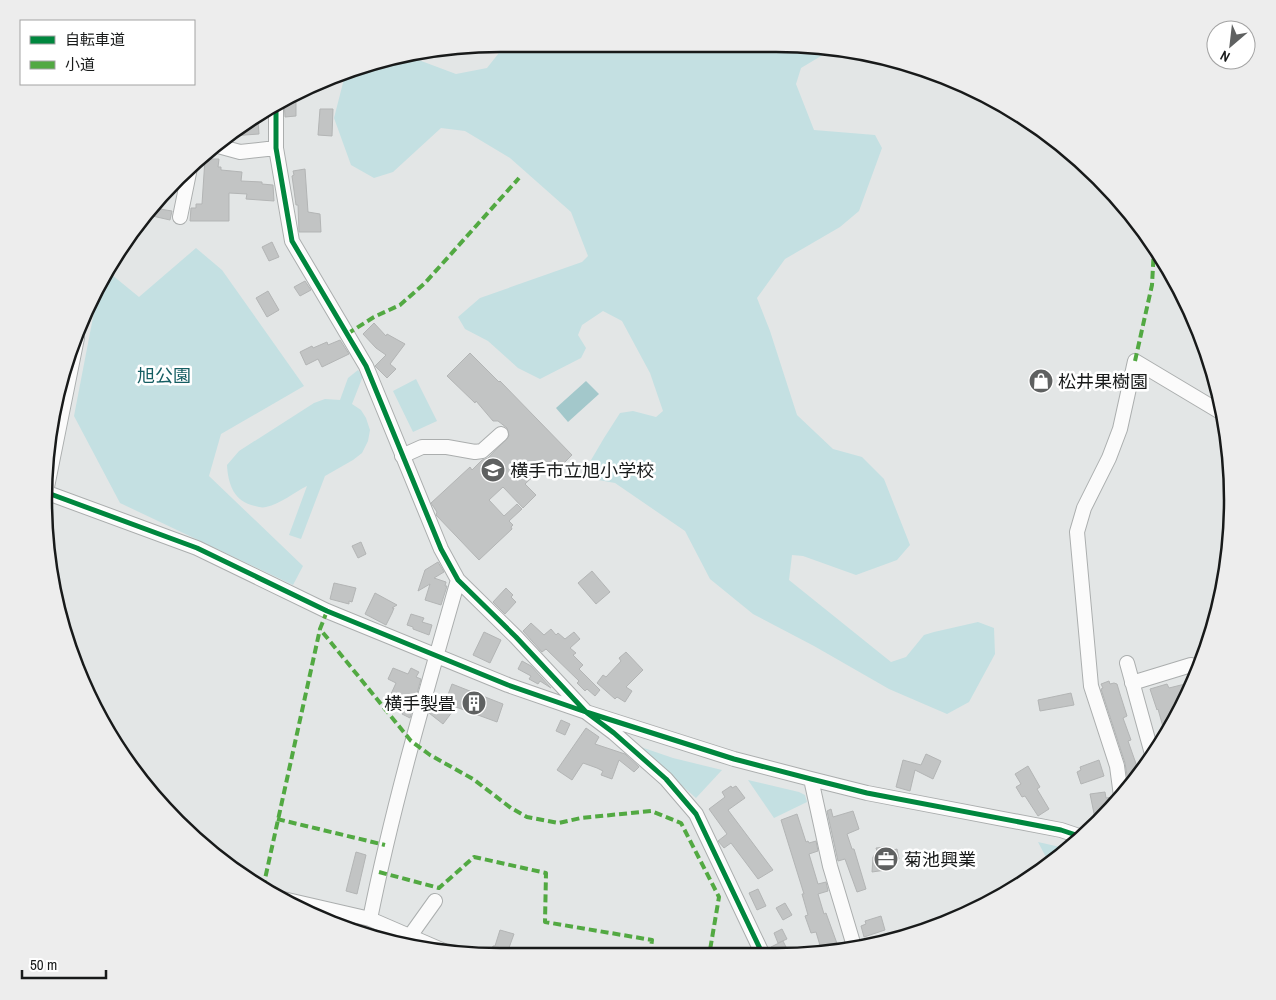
<svg xmlns="http://www.w3.org/2000/svg" width="1276" height="1000" font-family="'Archivo Narrow','Noto Sans JP',sans-serif">
<rect width="100%" height="100%" fill="#e3e6e6"/>
<path fill="#c4e0e2" d="M506 44 806 45 831 50 801 68 796 84 814 130 875 135 882 148 859 211 840 227 785 259 757 298 770 331 797 415 833 449 862 457 884 479 910 545 897 560 856 575 803 556 792 555 789 580 891 662 906 657 924 635 934 632 978 622 994 628 995 654 969 702 947 714 889 689 814 646 753 614 710 579 685 531 615 483 593 479 584 472 604 438 620 413 633 411 656 417 663 411 650 373 622 321 603 311 582 325 578 335 586 348 581 358 540 379 518 368 488 341 465 329 458 317 480 298 582 262 588 256 571 212 510 158 465 131 441 128 393 172 374 178 351 165 334 118 345 75 382 59 408 56 456 74 487 68Z
M196 248 222 270 304 386 221 434 209 476 303 566 293 585 120 503 74 416 99 286 106 270 139 297Z
M358 370 363 376 352 404 361 410 366 418 370 430 368 441 362 453 353 460 325 476 301 539 289 535 307 486C294 492 281 504 266 507 262 508 259 507 255 506 234 502 228 484 227 465L239 451 314 403 325 399 340 400 348 378Z
M416 379 437 421 413 432 393 391Z
M635 745 673 758 722 770 696 798Z
M748 780 799 792 805 795 807 802 774 818Z
M1038 842 1069 849 1049 863Z"/>
<path fill="#a3c8cb" d="M586 381 599 394 568 422 556 408Z"/>
<path fill="#c2c4c4" stroke="#b3b5b5" d="M296 95V116L285 117 284 100Z
M320 109H333L332 136 318 135Z
M252 120H258L259 134 231 136Z
M205 159H219L218 167H221V170L242 172 241 181 262 182V184L273 185 274 201 246 199 247 194 229 193V221H190L191 208H196V204H202Z
M305 169 308 212 320 214 321 232H299L298 205H296L292 176 294 175 293 171Z
M154 208 172 211 170 220 148 215Z
M272 242 279 257 269 261 262 247Z
M305 281 311 290 300 296 294 287Z
M268 291 279 310 267 317 256 298Z
M374 323 386 336 387 334 405 344 390 364 396 369 387 378 375 366 386 355 376 348 363 334Z
M340 340 349 354 322 367 318 359 306 365 300 352 312 346 313 348 327 342 328 345Z
M470 353 499 382 500 381 572 455 553 474 544 466 525 484 536 495 523 508 503 487 489 500 504 516 517 504 522 509 509 521 513 525 511 527 512 529 479 560 436 515 437 512 431 503 470 467 472 470 482 460 488 458 509 436 507 428 498 421H493L476 401 475 403 447 376Z
M361 542 366 554 358 558 352 546Z
M438 562 444 572 434 578 446 582 445 586H447L441 605 425 600 430 584 418 591 425 570Z
M592 571 610 592 596 604 578 583Z
M334 583 356 588 352 602 349 601V604L330 599Z
M506 588 513 595 511 597 516 602 505 614 493 602Z
M375 593 397 605 392 608H394L392 613 386 625 365 614Z
M411 614 424 618 422 622 432 625 429 635 413 629V627L407 625Z
M531 623 544 635 551 629 556 635 558 633 565 639 574 632 580 639 570 648 576 653 573 655 583 665 579 669 600 690 595 696 587 689 585 691 577 683 579 681 546 649 542 652 523 631Z
M484 632 501 640 490 663 473 655Z
M626 652 643 670 626 687 632 691 625 702 617 697 615 699 597 683 603 675 606 677 621 661 619 658Z
M522 661 531 666 551 688 540 681 538 684 529 679 531 676 518 669Z
M393 668 408 674 411 668 419 672 416 677 421 679 410 718 402 714 407 701 391 694 396 683 388 679Z
M1109 681 1110 684 1114 683 1117 684 1120 694 1127 716 1123 718 1131 740 1128 741 1140 775 1129 788 1125 763 1101 689 1103 688 1101 684Z
M1189 683 1190 688 1185 702 1182 707 1171 710 1174 720 1165 734 1158 709 1157 710 1150 689 1167 684 1169 688Z
M452 684 503 704 497 722 456 707 443 724 429 713 432 704 439 709 446 700Z
M1071 693 1074 705 1040 711 1038 700Z
M561 720 570 724 565 735 556 731Z
M586 728 599 737 595 744 625 754 639 767 634 772 619 760 612 779 601 775 603 771 597 768 583 763 572 780 557 770Z
M926 754 941 761 933 779 915 770 910 791 896 787 903 760 921 765Z
M1099 760 1104 776 1081 784 1077 772 1081 770 1080 767Z
M1028 766 1040 787 1037 789 1049 809 1038 816 1025 796 1022 797 1016 787 1021 784 1015 774Z
M731 786 732 788 736 786 745 798 728 810 773 870 758 879 731 843 724 848 718 841 727 834 709 809 725 797 722 792Z
M1105 792 1106 798 1112 797 1115 802 1096 823 1090 794Z
M831 809 833 817 853 811 859 829 847 834 852 849H854L866 889 857 892 845 859 838 861 827 811Z
M797 814 806 842 808 841 809 843 816 841 818 851 809 854 818 884 826 882 828 891 818 894 824 914 826 913 839 949 822 952 816 932 811 933 805 916 808 915 802 894H804L781 820Z
M885 847 886 852 897 849 899 859 891 860 893 869 872 872 873 857 877 851 876 848Z
M356 852 366 855 357 894 346 891Z
M758 889 766 906 757 910 749 893Z
M785 903 792 915 783 920 776 908Z
M881 916 885 930 864 937 861 926 866 924 865 921Z
M782 929 787 939 778 943 774 933Z
M500 930 514 934 506 956 490 955 493 946H495Z
M783 941 790 955H776L771 947Z"/>
<g fill="none" stroke-linecap="round" stroke-linejoin="round">
<defs>
<path id="minor" d="M276 103V148L292 241 366 366 441 549 458 580 516 637 586 712 614 733 666 779 696 814 763 955
M218 146 240 152 276 148
M180 217 190 168
M402 456 422 447H447L475 452 482 451 501 434
M45 492 197 548 327 611 508 685 586 712 734 759 811 779 867 793 1061 830 1082 837
M46 492 77 338
M1127 663 1152 754
M1132 683 1191 665 1197 669
M811 779 830 866 854 946
M1121 796 1117 766 1091 686 1077 532 1084 508 1109 458 1120 429 1135 361 1222 413
M283 899 370 919 444 951
M370 919C393 804 426 692 458 580
M410 936 435 901"/>
</defs>
<use href="#minor" stroke="#abaeae" stroke-width="16"/>
<use href="#minor" stroke="#fbfbfb" stroke-width="14"/>
<path stroke="#52a942" stroke-width="4" stroke-dasharray="8 4" stroke-linecap="butt" d="M347 334 374 317 400 305 425 283 519 178
M1135 361 1152 285 1154 248
M49 457 53 458
M327 611 320 629 411 741 430 755 473 779 511 808 527 817 559 823 581 818 651 811 681 823 719 897 709 956
M277 819 385 845
M379 872 439 888 474 857 546 873 545 922 652 940 650 956
M263 888 320 629"/>
<defs>
<path id="cycleway" d="M276 103V148L292 241 366 366 441 549 458 580 516 637 586 712 614 733 666 779 696 814 763 955
M45 492 197 548 327 611 508 685 586 712 734 759 811 779 867 793 1061 830 1082 837"/>
</defs>
<use href="#cycleway" stroke="#fff" stroke-width="8"/>
<use href="#cycleway" stroke="#00873e" stroke-width="5"/>
</g>
<defs>
<symbol id="shop-disc" viewBox="-11 -11 22 22"><circle r="9.5" fill="#5f6161" stroke="#fff"/><path d="M-5-2.5h2.3a2.7 3.5 0 0 1 5.4 0H5L5.5 6h-11ZM-1.5-2.5h3a1.5 2.3 0 0 0-3 0Z" fill="#fff"/></symbol>
<symbol id="school-disc" viewBox="-11 -11 22 22"><circle r="9.5" fill="#5f6161" stroke="#fff"/><path d="M0-5L7-2L0 1L-7-2ZM-4 1L0 2.5L4 1V4Q0 6-4 4Z" fill="#fff"/></symbol>
<symbol id="building-disc" viewBox="-11 -11 22 22"><circle r="9.5" fill="#5f6161" stroke="#fff"/><path d="M-4-6H4V6H1V3H-1V6H-4ZM-2.5-4.3h1.7v1.8h-1.7ZM.8-4.3h1.7v1.8H.8ZM-2.5-1h1.7V.8h-1.7ZM.8-1h1.7V.8H.8Z" fill="#fff"/></symbol>
<symbol id="office-disc" viewBox="-11 -11 22 22"><circle r="9.5" fill="#5f6161" stroke="#fff"/><path d="M-6-3h4V-5.5h4V-3h4V5H-6ZM-1-4.5V-3h2v-1.5ZM-6 0V1H6V0Z" fill="#fff"/></symbol>
</defs>
<g fill-rule="evenodd">
<use href="#shop-disc" x="1027" y="367" width="28" height="28"/>
<use href="#school-disc" x="479" y="456" width="28" height="28"/>
<use href="#building-disc" x="460" y="689" width="28" height="28"/>
<use href="#office-disc" x="872" y="845" width="28" height="28"/>
</g>
<g text-anchor="middle" dominant-baseline="central" stroke-width="5" stroke-linejoin="round" paint-order="stroke">
<g font-size="18" fill="#145d62" stroke="#fff">
<text x="164" y="375">旭公園</text>
</g>
<g font-size="18" fill="#181a1a" stroke="#fff" text-anchor="start">
<text x="1058" y="381">松井果樹園</text>
<text x="510" y="470">横手市立旭小学校</text>
<text x="456" y="703" text-anchor="end">横手製畳</text>
<text x="904" y="859">菊池興業</text>
</g>
</g>
<path d="M0 0H1276V1000H0ZM500 52H776A448 448 0 0 1 1224 500V500A448 448 0 0 1 776 948H500A448 448 0 0 1 52 500V500A448 448 0 0 1 500 52Z" fill="#ededed" fill-rule="evenodd"/>
<path fill="none" stroke="#181a1a" stroke-width="2.5" d="M500 52H776A448 448 0 0 1 1224 500V500A448 448 0 0 1 776 948H500A448 448 0 0 1 52 500V500A448 448 0 0 1 500 52Z"/>
<rect x="20" y="20" width="175" height="65" fill="#ffffff" stroke="#a3a3a3"/>
<rect x="30" y="36" width="25" height="8" fill="#00873e" stroke="#a3a3a3"/>
<text x="65" y="45" font-size="15" fill="#181a1a">自転車道</text>
<rect x="30" y="61" width="25" height="8" fill="#52a942" stroke="#a3a3a3"/>
<text x="65" y="70" font-size="15" fill="#181a1a">小道</text>
<g transform="translate(1231 45) rotate(208)"><circle r="24" fill="#ffffff" stroke="#a3a3a3"/>
<path d="M0-4L9 19L0 12L-9 19Z" fill="#5f6161"/>
<text y="-8" font-size="14" font-weight="bold" text-anchor="middle" fill="#181a1a">N</text>
</g>
<path d="M22 970v8h84v-8" fill="none" stroke="#181a1a" stroke-width="2.5"/>
<text x="30" y="970" font-size="15" fill="#181a1a" stroke="#ffffff" stroke-width="4" paint-order="stroke">50 m</text>
</svg>
